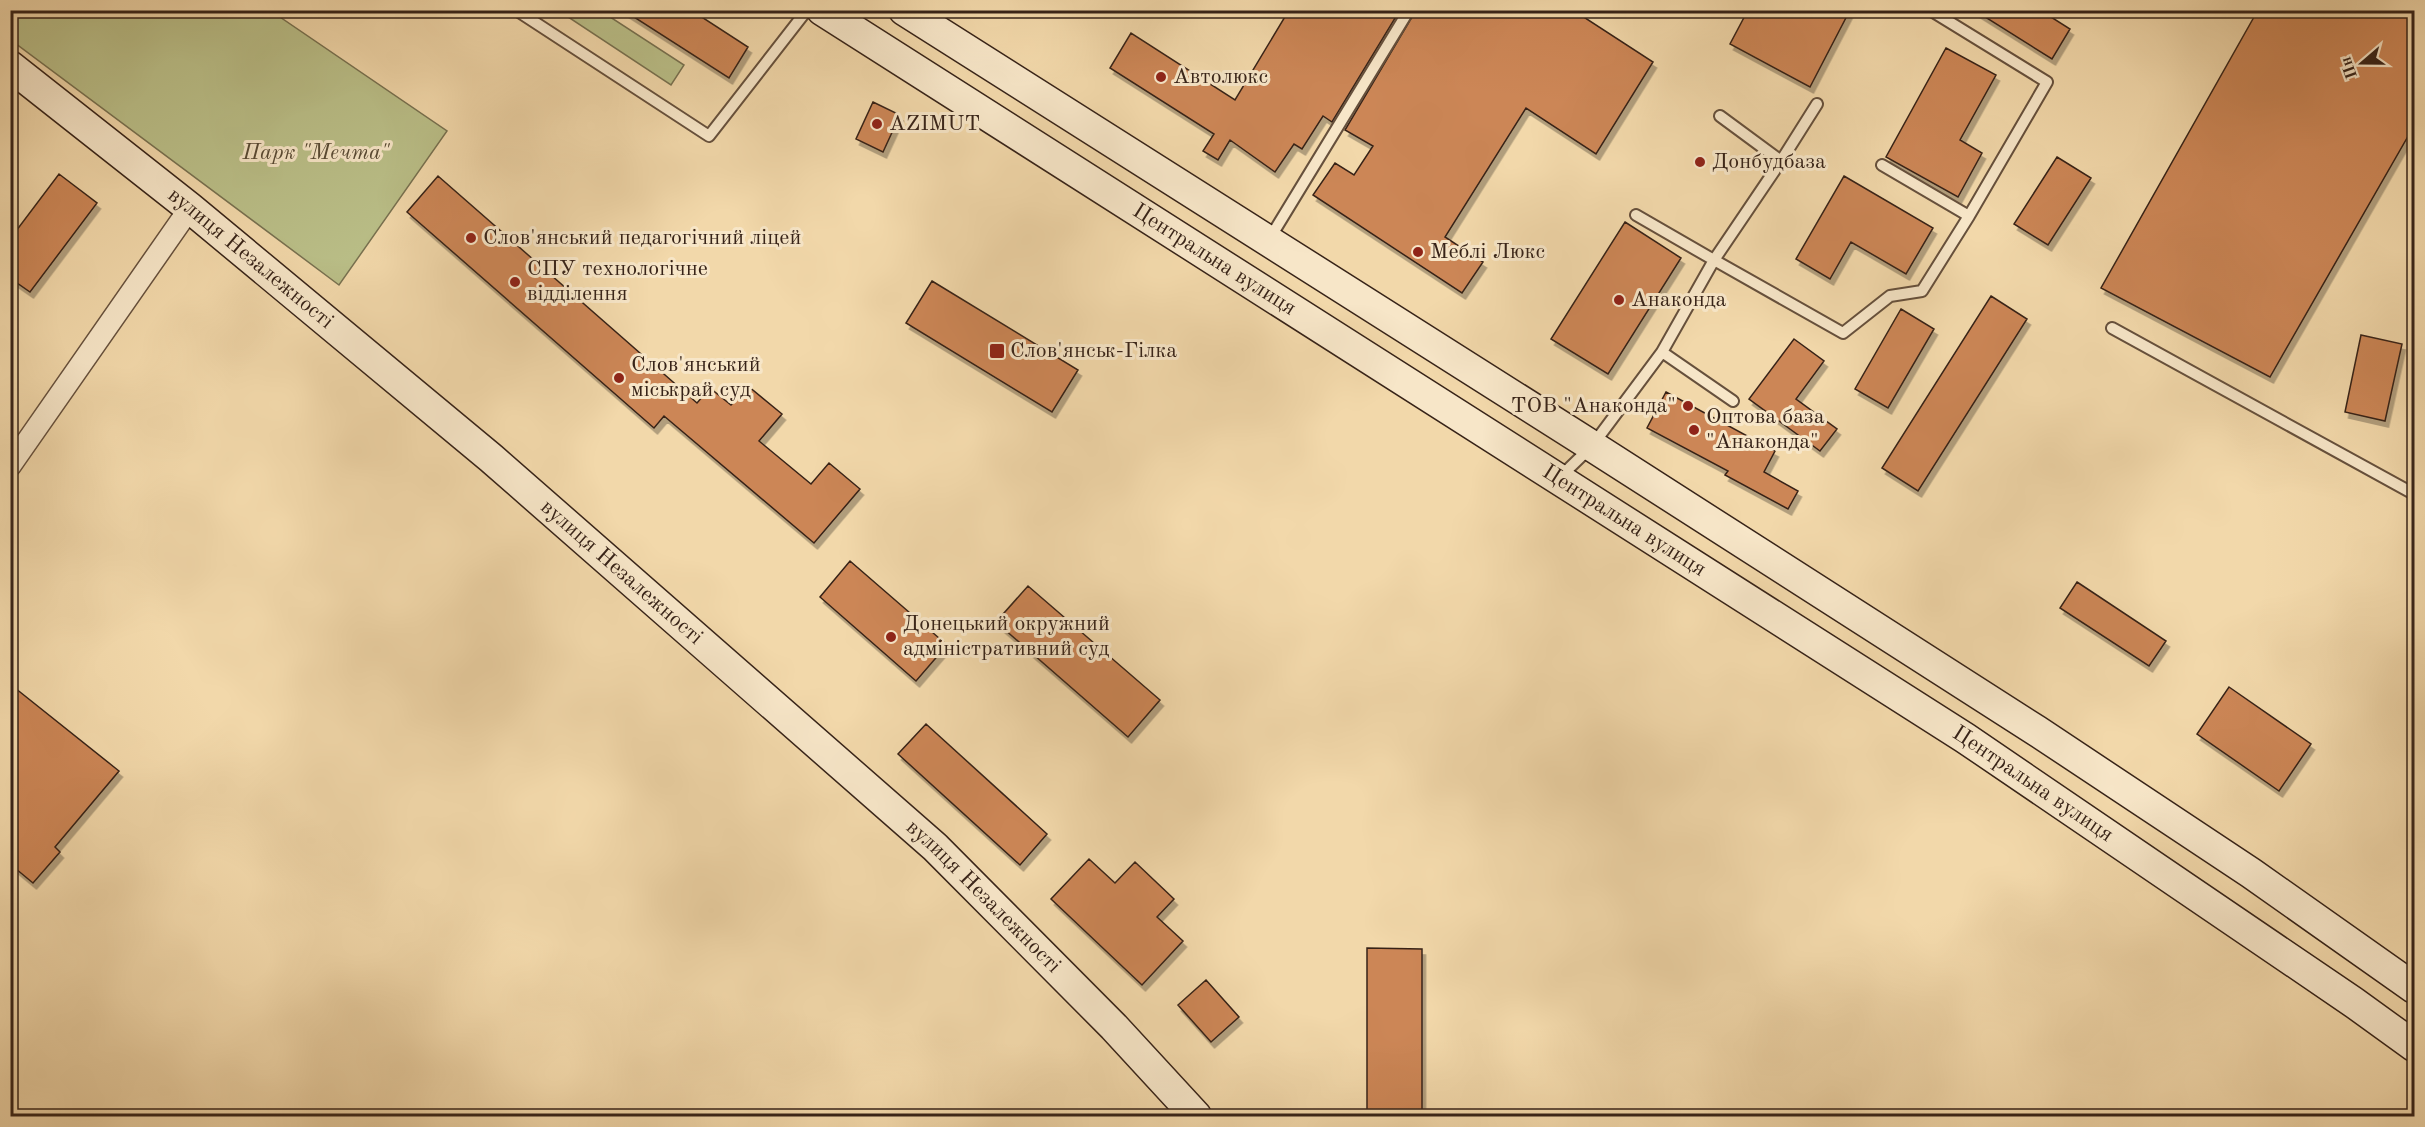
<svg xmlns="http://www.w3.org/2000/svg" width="2425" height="1127" font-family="'Old Standard TT',serif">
<defs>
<filter id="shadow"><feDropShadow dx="3.5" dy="6" stdDeviation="0" flood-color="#0004"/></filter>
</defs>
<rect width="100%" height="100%" fill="#f2d8aa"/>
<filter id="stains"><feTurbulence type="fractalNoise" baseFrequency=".00333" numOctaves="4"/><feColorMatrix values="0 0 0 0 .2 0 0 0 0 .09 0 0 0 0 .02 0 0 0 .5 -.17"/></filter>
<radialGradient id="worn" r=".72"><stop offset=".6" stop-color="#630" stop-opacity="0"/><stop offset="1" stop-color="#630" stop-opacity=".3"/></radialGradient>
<path fill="#babf88" stroke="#787150" stroke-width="1.5" d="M10 11H271L447 131 339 285 11 40Z
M559 11H601L684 65 671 85Z"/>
<path fill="#cc8656" stroke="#372318" stroke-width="1.5" filter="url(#shadow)" d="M623 10H691L748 47 729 78Z
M1289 10H1400L1332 122 1323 116 1302 149 1294 144 1275 172 1230 140 1218 160 1203 151 1214 134 1110 68 1131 33 1235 100Z
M1416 10H1573L1653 62 1596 154 1526 108 1445 237 1483 262 1462 293 1313 195 1335 163 1354 175 1373 146 1345 130Z
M1748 10H1850L1810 87 1730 44Z
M1974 10H2040L2070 29 2052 59Z
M2258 10H2415V124L2270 377 2101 288Z
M1946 48 1996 75 1960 140 1982 153 1958 197 1886 157Z
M873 102 900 115 883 152 856 139Z
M2057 157 2091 178 2048 245 2014 224Z
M59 174 97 203 30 292 10 278V239Z
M438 176 697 403 710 388 731 405 748 386 782 414 759 441 811 484 829 463 860 489 814 543 664 416 654 428 407 212Z
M1844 176 1933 228 1906 274 1851 242 1830 279 1796 259Z
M1625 222 1681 258 1608 374 1551 339Z
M932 281 1078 370 1052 412 906 323Z
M1991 296 2027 319 1918 491 1882 468Z
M1901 309 1934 329 1888 408 1855 389Z
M2361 335 2402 344 2385 421 2345 412Z
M1794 339 1824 361 1796 399 1837 429 1820 451 1749 399Z
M1666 392 1775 451 1764 472 1798 491 1788 509 1725 475 1728 471 1647 428Z
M850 561 947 645 916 681 820 597Z
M2077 582 2166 641 2149 666 2060 608Z
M1028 586 1160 700 1128 737 996 622Z
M10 684 119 771 55 847 60 852 33 883 10 864Z
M2229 687 2311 744 2279 791 2197 734Z
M926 724 1047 834 1020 865 898 754Z
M1089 859 1115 883 1135 862 1174 899 1157 917 1183 941 1142 985 1051 899Z
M1367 948 1422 949V1116H1367Z
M1206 980 1239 1017 1211 1042 1178 1005Z"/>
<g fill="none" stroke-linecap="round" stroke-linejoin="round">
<defs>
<path id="lane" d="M516 10 709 136 807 10
M1930 10 2047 82 1969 216
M1720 116 1781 161
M1636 215 1714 260 1781 161 1817 104
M1270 238 1409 10
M2112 328 2414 494
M1733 401 1662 352 1714 260 1843 333 1890 296 1922 291 1969 216 1882 165
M1560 477 1592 446 1662 352"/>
<path id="street" d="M10 466 190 208"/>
<g id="secondary">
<path id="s1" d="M822 10 1965 738 2353 1002 2414 1046"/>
<path d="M904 10 1592 446 2037 731 2251 873 2414 988"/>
<path id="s2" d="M10 66 190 208 491 458 935 847 1114 1027 1196 1116"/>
</g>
</defs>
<use href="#lane" stroke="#66503c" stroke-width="14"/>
<use href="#street" stroke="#66503c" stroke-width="24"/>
<use href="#secondary" stroke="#372318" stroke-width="33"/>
<use href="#lane" stroke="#f7e6c8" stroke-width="10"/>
<use href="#street" stroke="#f7e6c8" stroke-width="21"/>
<use href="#secondary" stroke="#f7e6c8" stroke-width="30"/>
</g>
<g fill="#8f2418" stroke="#f7e6c8" stroke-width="2">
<circle cx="1161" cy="77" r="6"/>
<circle cx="877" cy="124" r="6"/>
<circle cx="1700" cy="162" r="6"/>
<circle cx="471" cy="238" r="6"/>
<circle cx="1418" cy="252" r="6"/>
<circle cx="515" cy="282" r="6"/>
<circle cx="1619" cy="300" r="6"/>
<rect x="989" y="343" width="16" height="16" rx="3"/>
<circle cx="619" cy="378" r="6"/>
<circle cx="1688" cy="406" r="6"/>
<circle cx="1694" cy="430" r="6"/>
<circle cx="891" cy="637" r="6"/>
</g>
<g text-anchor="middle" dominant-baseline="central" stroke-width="6" stroke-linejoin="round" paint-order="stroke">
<g font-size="22" fill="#372318" stroke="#f7e6c8" text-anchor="start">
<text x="1173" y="77">Автолюкс</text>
<text x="889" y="124">AZIMUT</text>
<text x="1712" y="162">Донбудбаза</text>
<text x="483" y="238">Слов'янський педагогічний ліцей</text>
<text x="1430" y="252">Меблі Люкс</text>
<text x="527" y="269">СПУ технологічне<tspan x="527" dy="25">відділення</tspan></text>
<text x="1631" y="300">Анаконда</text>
<text x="1010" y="351">Слов'янськ-Гілка</text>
<text x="631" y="365">Слов'янський<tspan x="631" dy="25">міськрай суд</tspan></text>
<text x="1676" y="406" text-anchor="end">ТОВ "Анаконда"</text>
<text x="1706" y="417">Оптова база<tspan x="1706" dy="25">"Анаконда"</tspan></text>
<text x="903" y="624">Донецький окружний<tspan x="903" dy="25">адміністративний суд</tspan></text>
</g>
<g font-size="22" font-style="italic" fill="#584a34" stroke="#f7e6c8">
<text x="316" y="153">Парк "Мечта"</text>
</g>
<g font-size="22" fill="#372318" stroke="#f7e6c8">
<text stroke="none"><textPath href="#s2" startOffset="308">вулиця Незалежності</textPath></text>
<text stroke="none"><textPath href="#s1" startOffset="465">Центральна вулиця</textPath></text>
<text stroke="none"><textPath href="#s1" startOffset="951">Центральна вулиця</textPath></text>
<text stroke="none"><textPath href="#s2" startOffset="794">вулиця Незалежності</textPath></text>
<text stroke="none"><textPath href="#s1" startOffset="1437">Центральна вулиця</textPath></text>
<text stroke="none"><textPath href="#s2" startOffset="1280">вулиця Незалежності</textPath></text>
</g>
</g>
<rect width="2425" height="1127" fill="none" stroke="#f2d8aa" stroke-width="36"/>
<rect x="12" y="12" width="2401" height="1103" fill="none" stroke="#372318" stroke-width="3"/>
<rect x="18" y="18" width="2389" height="1091" fill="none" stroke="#372318" stroke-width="1.5"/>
<g transform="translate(2362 63) rotate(250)" stroke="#f7e6c8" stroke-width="4.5" paint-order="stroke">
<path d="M0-4.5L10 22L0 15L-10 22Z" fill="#372318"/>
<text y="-9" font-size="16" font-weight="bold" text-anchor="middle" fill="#372318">Пн</text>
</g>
<rect width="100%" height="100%" filter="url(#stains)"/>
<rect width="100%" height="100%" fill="url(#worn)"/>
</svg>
